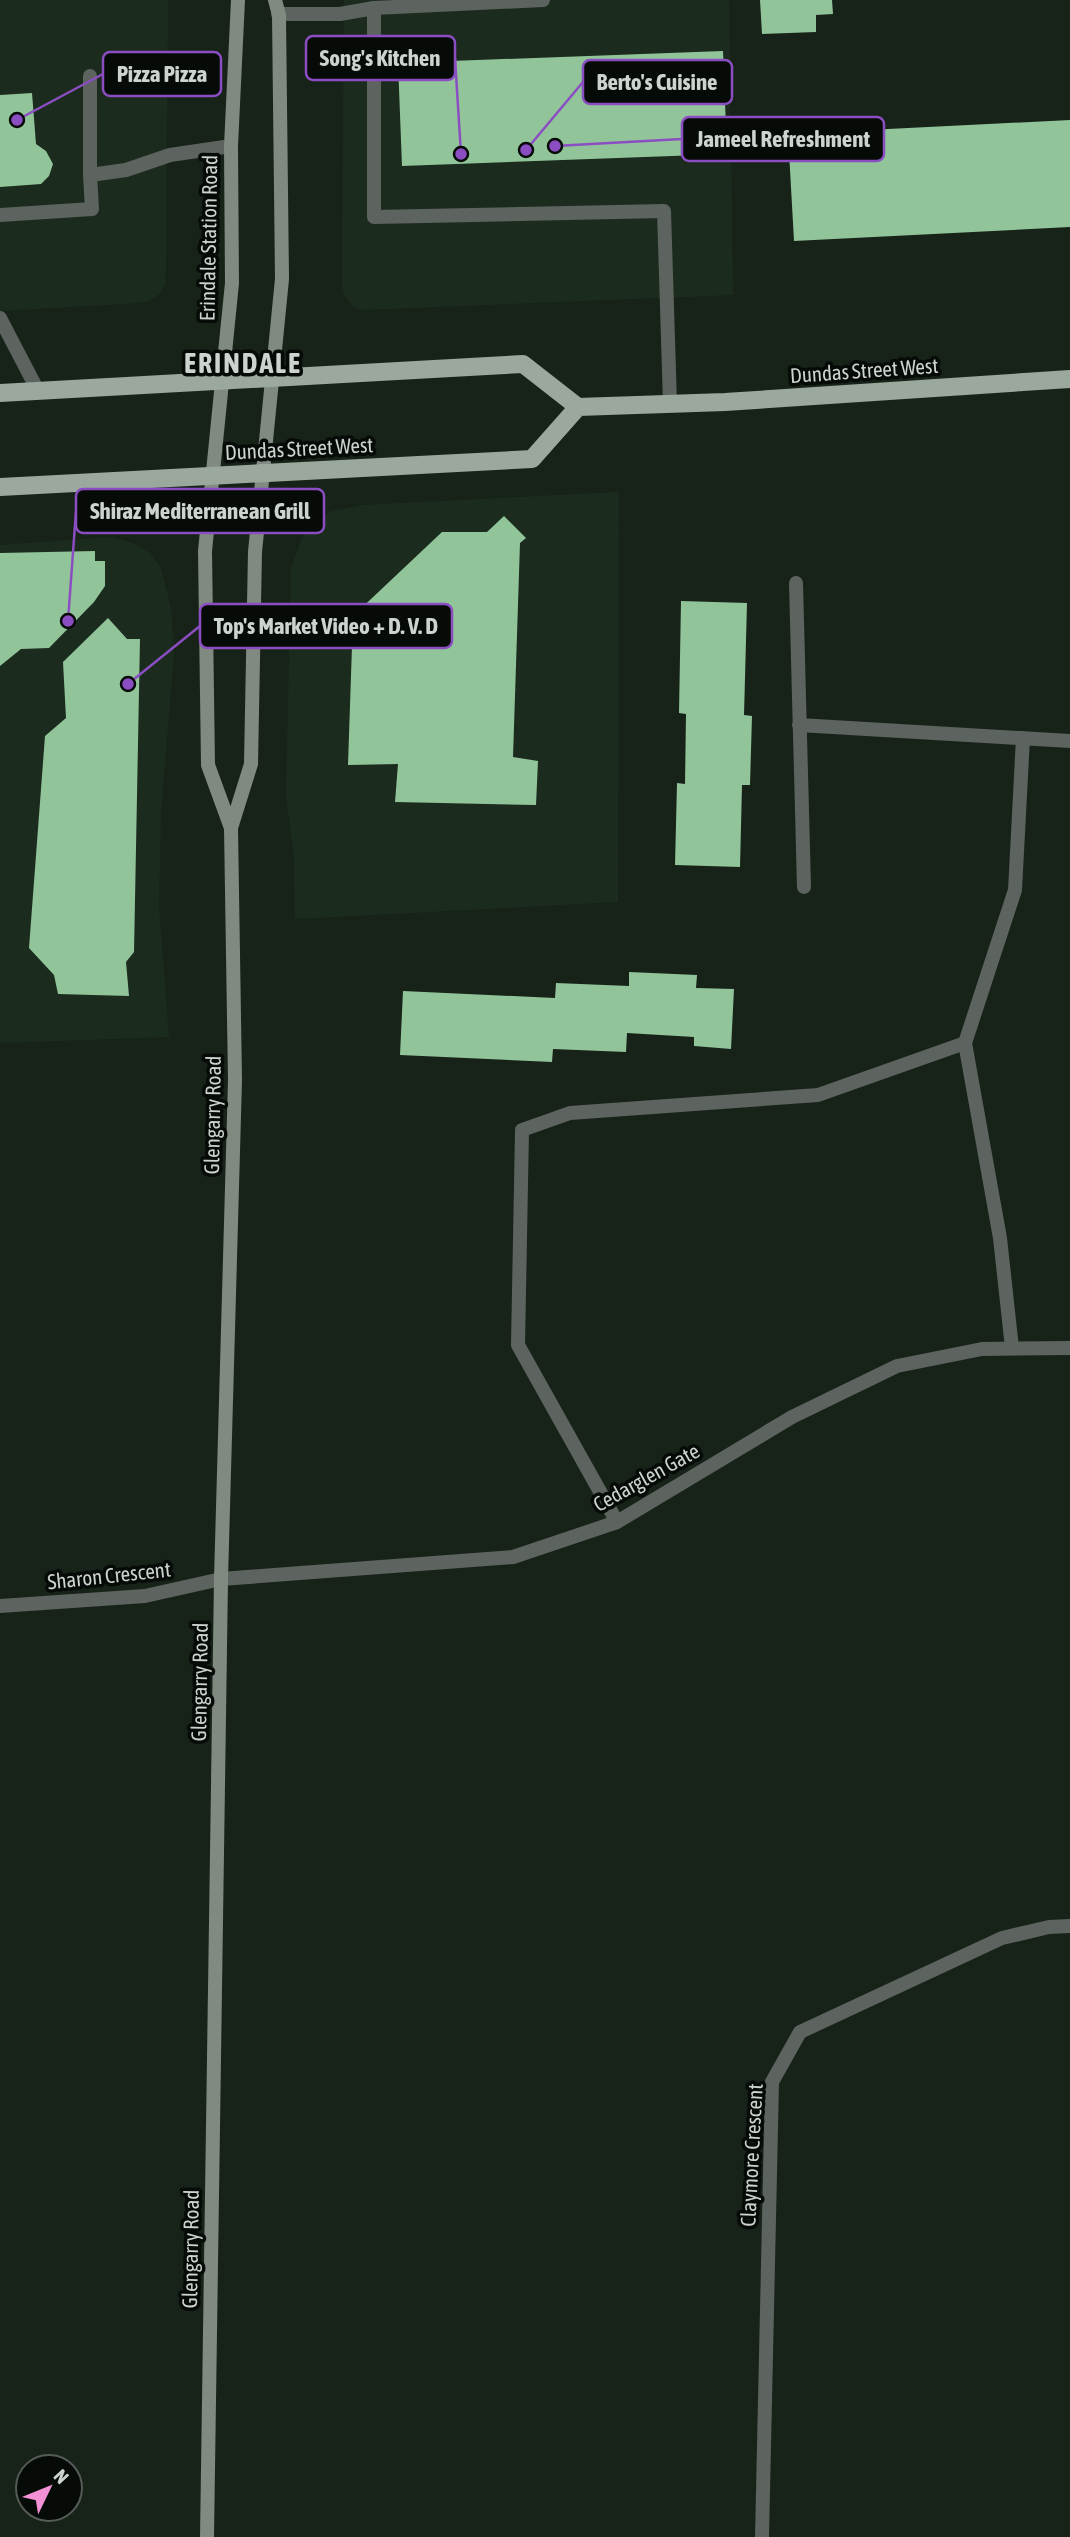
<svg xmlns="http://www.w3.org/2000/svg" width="1070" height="2537" font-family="'Asap Condensed',sans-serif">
<rect width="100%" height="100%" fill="#172319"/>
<path fill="#1b2c1e" d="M0 0H168L166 272 165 285 160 294 151 300 141 303 0 311Z
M344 0H729L733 295 363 310 354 307 345 297 342 286Z
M619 492 618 902 295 919 294 855 286 798 291 568 302 538 318 519 329 512 362 505Z
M111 537 133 543 150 553 161 568 171 608 174 653 161 811 159 906 169 1037 0 1043V545Z"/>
<path fill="#92c49a" d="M760 0H832L833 14 816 15V32L762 34Z
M723 51 727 154 402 166 398 63Z
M32 93 36 144 46 151 53 164 49 176 41 184 0 187V95Z
M1070 120V227L794 241 788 134Z
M504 516 526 538 520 543 513 757 538 761 536 805 395 802 398 764 348 765 353 616 442 532H487Z
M95 551V561H105V586L94 602 49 648 21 649 0 666V553Z
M681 601 747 603 744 715 752 716 750 785H742L740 867 675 865 677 783 685 784 686 714 679 713Z
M108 618 127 639H140L134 952 126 962 129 996 58 994 54 975 29 948 45 736 66 718 63 662Z
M629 972 697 975 696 988 734 989 731 1049 694 1046V1037L627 1033 626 1052 553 1049 552 1062 400 1055 403 991 555 998 556 983 629 986Z"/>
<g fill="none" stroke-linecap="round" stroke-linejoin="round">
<path stroke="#5d635e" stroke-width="14" d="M374 8V217L664 211 670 403
M278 14H340L374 8 543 0
M90 76V175L126 170 170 155 231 146
M0 215 92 209 90 175
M0 318 38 391
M796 583 804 887
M799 725 1070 741
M1012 1348 1000 1238 965 1043 1015 890 1023 738
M617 1522 518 1345 522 1130 570 1113 818 1095 965 1043"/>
<path stroke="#5d635e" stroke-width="14" d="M0 1606 145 1596 221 1579 513 1557 617 1522 792 1417 897 1366 982 1349 1070 1348
M762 2537 772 2082 800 2032 1002 1938 1049 1927 1070 1926"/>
<path stroke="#808a81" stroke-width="14" d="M231 828 208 765 205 551 232 283 231 146 238 0
M207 2537 221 1579 235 1080 231 828 251 764 255 552 282 279 279 15 275 0"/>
<path stroke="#9ba89d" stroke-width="18" d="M0 393 523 364 578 407 725 402 1070 379
M0 487 532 459 578 407"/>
</g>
<g text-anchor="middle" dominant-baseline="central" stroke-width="7" stroke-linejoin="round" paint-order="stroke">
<g font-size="21" fill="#ccd4cd" stroke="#060b07">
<text transform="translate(208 238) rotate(-89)">Erindale Station Road</text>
<text transform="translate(864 370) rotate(-4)">Dundas Street West</text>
<text transform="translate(299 448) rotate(-3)">Dundas Street West</text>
<text transform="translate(212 1115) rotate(-89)">Glengarry Road</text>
<text transform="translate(646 1477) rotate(-29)">Cedarglen Gate</text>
<text transform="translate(109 1575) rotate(-6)">Sharon Crescent</text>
<text transform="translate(199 1682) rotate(-89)">Glengarry Road</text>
<text transform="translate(751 2155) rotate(-87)">Claymore Crescent</text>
<text transform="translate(190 2249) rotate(-89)">Glengarry Road</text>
</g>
<g font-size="28" font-weight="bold" letter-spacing="2" fill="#ccd4cd" stroke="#060b07">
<text x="243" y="363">ERINDALE</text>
</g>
</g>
<path fill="none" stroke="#8b4ec2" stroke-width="2.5" d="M461 154L455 58M17 120L103 74M526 150L583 82M555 146L682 139M68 621L76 511M128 684L200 626"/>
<g fill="#8b4ec2" stroke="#060b07" stroke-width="2.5">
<circle cx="461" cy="154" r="7"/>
<circle cx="17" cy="120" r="7"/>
<circle cx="526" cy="150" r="7"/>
<circle cx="555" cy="146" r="7"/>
<circle cx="68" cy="621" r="7"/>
<circle cx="128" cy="684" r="7"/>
</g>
<g fill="#060b07" stroke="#8b4ec2" stroke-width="2.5">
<rect x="306" y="36" width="149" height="44" rx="7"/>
<rect x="103" y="52" width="118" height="44" rx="7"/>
<rect x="583" y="60" width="149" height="44" rx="7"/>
<rect x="682" y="117" width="202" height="44" rx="7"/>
<rect x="76" y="489" width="248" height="44" rx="7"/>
<rect x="200" y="604" width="252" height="44" rx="7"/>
</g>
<g font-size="23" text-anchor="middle" font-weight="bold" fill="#ccd4cd">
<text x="380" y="66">Song's Kitchen</text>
<text x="162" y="82">Pizza Pizza</text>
<text x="657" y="90">Berto's Cuisine</text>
<text x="783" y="147">Jameel Refreshment</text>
<text x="200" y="519">Shiraz Mediterranean Grill</text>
<text x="326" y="634">Top's Market Video + D. V. D</text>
</g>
<g transform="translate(49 2488) rotate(47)"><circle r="33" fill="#060b07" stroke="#555b56" stroke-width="2"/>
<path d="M0-5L12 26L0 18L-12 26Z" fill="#f291d6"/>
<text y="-10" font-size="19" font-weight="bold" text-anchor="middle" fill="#ccd4cd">N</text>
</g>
</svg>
